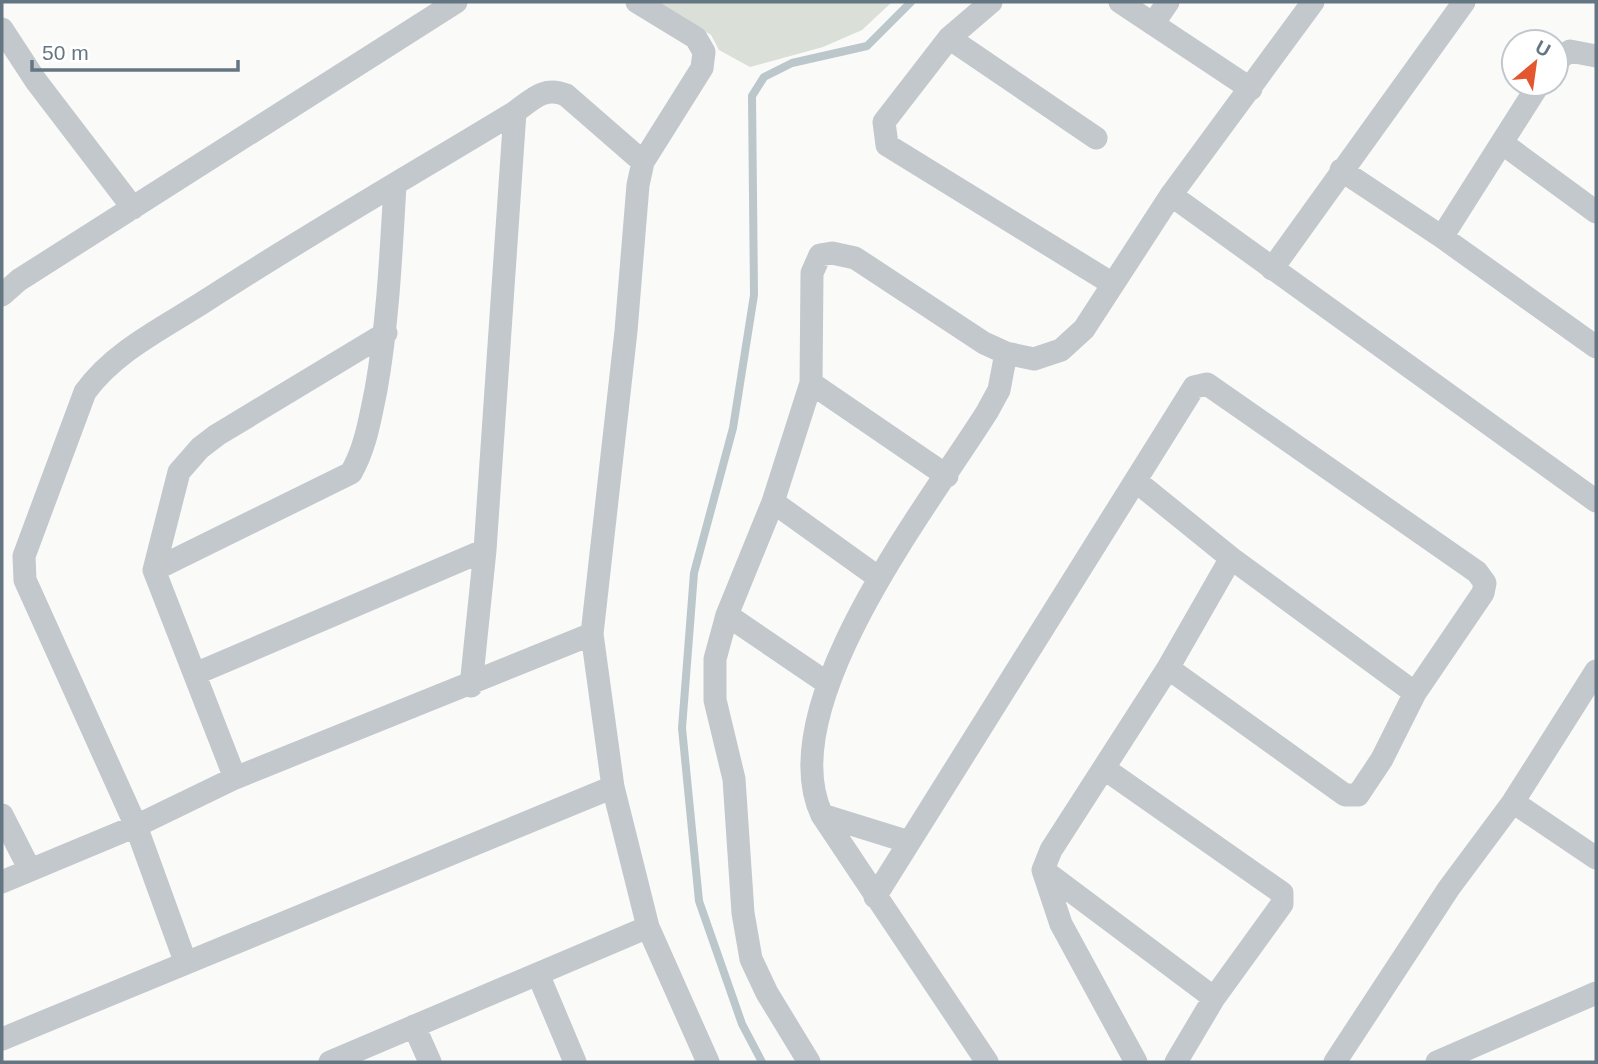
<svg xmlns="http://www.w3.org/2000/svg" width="1598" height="1064" font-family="Arial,sans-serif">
<rect width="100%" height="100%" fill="#fafaf8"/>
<path fill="#dadfd7" d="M657 2H892L862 30 823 47 750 67 719 50 711 35Z"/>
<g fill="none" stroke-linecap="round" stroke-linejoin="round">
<path stroke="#bbc7cb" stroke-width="8" d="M762 1062 742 1024 699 901 682 728 694 573 733 428 754 295 752 96 764 77 792 63 867 46 911 2"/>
<path stroke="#c3c8cc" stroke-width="23" d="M637 2 696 38 704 52 702 68 643 162 638 185 626 331 592 634 613 787 648 927 708 1062
M991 2 949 38 884 122 887 145 1111 283
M1120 2 1251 89
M1153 24 1168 2
M2 29 36 81 133 208
M949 38 1096 138
M1556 61 1570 51 1596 56
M1502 143 1596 212
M1341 170 1442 237 1596 347
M1171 195 1596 501
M1442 237 1539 84
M1272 269 1464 2
M2 295 19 280 456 2
M811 383 947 476
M773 502 879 578
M154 570 351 473C366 447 370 418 376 390 388 322 391 254 395 185
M727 615 827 683
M1168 668 1345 795H1358L1382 759 1415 693
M195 674 485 550
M471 686 485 550 515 112
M1105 769 1282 893V904L1214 998 1176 1062
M235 778 154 570 179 472 200 448 217 435 386 333
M1513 802 1596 858
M2 815 30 870
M822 815 987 1062
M909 842 822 815C770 706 930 503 987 412L999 390 1006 353
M1043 870 1214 998
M2 882 136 826 235 778 592 634
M875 897 1194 387 1207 384 1477 572 1485 583 1483 593 1415 693 1231 558 1137 482
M185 961 136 826 25 580 24 556 85 392C114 352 161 329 202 303 305 236 411 175 515 112 533 99 544 86 566 95L643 162
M538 974 575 1062
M414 1026 430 1062
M2 1039 613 787
M330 1062 648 927
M809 1062 767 993 751 959 743 913 734 779 715 700V659L727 615 773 502 811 383 812 273 820 255 832 253 855 258 984 343 1006 353 1034 359 1061 350 1084 329 1171 195 1313 2
M1136 1062 1061 924 1043 870 1051 850 1168 668 1231 558
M1335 1062 1449 888 1513 802 1596 671
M1437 1062 1596 993"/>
</g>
<rect width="1598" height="1064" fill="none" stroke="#657683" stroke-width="7"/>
<g transform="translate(1535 63) rotate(29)"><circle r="33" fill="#ffffff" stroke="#c1c8cd" stroke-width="2"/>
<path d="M0-5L12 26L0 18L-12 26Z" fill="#e4572e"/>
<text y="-10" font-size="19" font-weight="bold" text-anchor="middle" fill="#657683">U</text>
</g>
<path d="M32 60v10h206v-10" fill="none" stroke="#657683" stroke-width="3.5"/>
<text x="42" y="60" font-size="21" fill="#657683" stroke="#ffffff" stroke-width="5" paint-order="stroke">50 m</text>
</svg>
